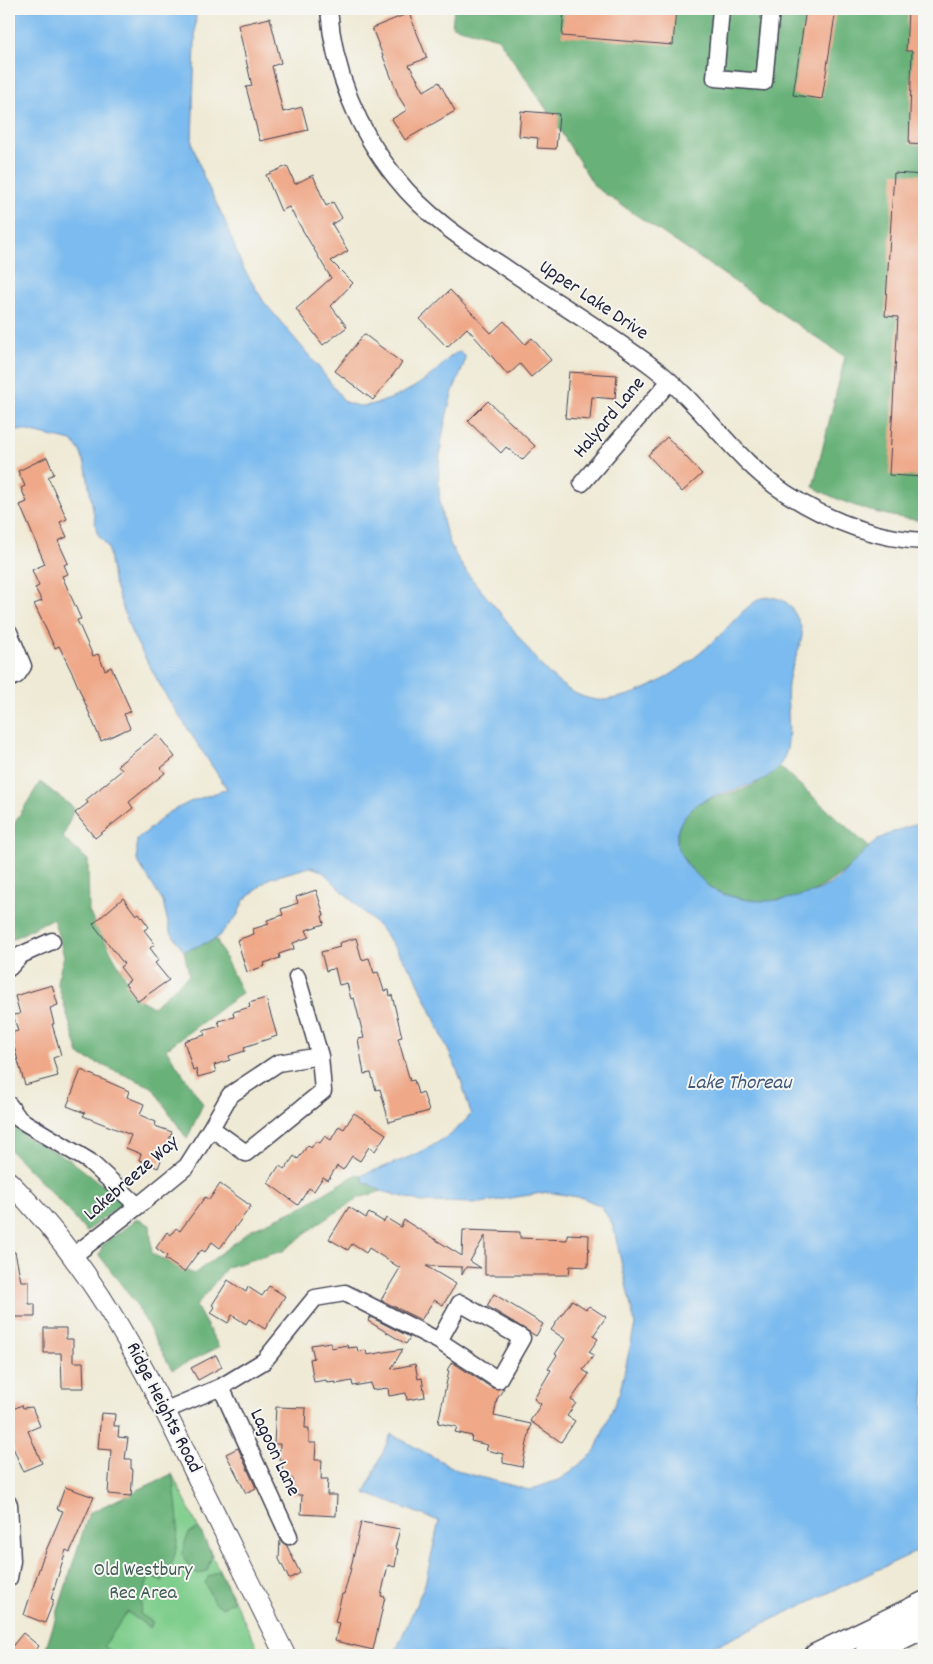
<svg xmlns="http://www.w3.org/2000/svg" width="933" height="1664" font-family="Dekko,sans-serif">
<rect width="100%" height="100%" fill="#f6f6f2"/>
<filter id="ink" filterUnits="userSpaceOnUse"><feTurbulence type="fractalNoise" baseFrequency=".02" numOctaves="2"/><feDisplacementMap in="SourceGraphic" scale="10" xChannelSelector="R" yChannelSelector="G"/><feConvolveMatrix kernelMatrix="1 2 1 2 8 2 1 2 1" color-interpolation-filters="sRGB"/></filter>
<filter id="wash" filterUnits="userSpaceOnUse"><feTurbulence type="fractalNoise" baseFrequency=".0096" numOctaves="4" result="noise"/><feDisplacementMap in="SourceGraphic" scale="20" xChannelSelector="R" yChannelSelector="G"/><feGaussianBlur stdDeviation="1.12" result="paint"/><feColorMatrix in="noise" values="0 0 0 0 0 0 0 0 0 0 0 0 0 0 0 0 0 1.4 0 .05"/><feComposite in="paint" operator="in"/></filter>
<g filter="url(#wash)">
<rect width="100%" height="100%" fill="#efead5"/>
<path fill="#80ce8d" stroke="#517864" d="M172 1474 261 1655H44L89 1513Z"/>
<path fill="#68b178" stroke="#456a5a" d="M454 9H924V521C885 517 847 506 813 487L845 357 595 187 551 116 498 38 452 26Z
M779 766 870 848C844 872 819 896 783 900 762 903 732 900 713 889 708 887 703 881 699 877 681 860 669 840 684 817 699 794 730 796 752 786 762 781 771 773 779 766Z
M40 782 74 808 63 838 88 860 89 912 136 997 153 1007 189 975 184 951 216 939 242 993 166 1049 203 1104 187 1139 152 1087 79 1055 57 981 64 956 53 918 9 941V832Z
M9 1121 26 1137 69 1159 124 1202 86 1232 68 1210 9 1149Z
M357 1174 362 1175 363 1181 382 1191 359 1198 319 1223 283 1251 227 1267 196 1306 219 1347 172 1370 136 1304 99 1255 103 1244 137 1219 150 1225 152 1254 194 1274 252 1229 300 1208Z
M172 1474C178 1510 185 1551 162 1582L152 1577 147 1581 140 1614 153 1622 150 1628 127 1612 104 1646 117 1655H44L89 1513Z
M199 1528 212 1555 207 1571 198 1574C181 1560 179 1554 189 1533Z
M219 1571 234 1601 223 1607 214 1603 205 1583 209 1576Z"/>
<path fill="#7bbbef" stroke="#4e6e95" d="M10 9H196L192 143 204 178 224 219 242 266 264 302 317 365 345 402C350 404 357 406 363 406 389 403 421 386 439 368 446 362 450 354 460 352L465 356C465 367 457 380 453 391 444 422 437 457 439 490 440 510 444 531 453 550 466 576 488 597 506 620 529 649 555 695 597 700 603 701 610 699 616 698 652 693 696 659 721 634 732 623 744 608 758 600 766 595 779 597 787 603 794 610 803 626 802 636 800 650 792 664 789 678 783 706 798 745 777 769 752 795 706 786 684 817 668 839 681 861 698 876 703 880 707 886 712 889 720 894 733 897 742 899 767 904 798 899 821 889 844 879 858 854 878 840 891 831 910 827 924 821V1548L722 1643 684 1655H394L425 1584 439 1521 365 1493 391 1434 461 1472 529 1490 561 1479 594 1453 620 1391 635 1325 613 1225 601 1206 583 1198 548 1192 480 1203 422 1202 382 1191 363 1181 362 1175C400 1161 445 1147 471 1114L460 1077 416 977 382 930 322 871 310 867 270 878 244 900 237 916 216 939 184 951 170 931 163 902 137 860V840L168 813 192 801 227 789 165 694 132 634 113 580 108 547 97 533 86 468 80 451 72 441 23 430H9Z"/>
<g id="blocks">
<path fill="#efa989" d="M564 9H676L673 45 562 36Z
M806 9H836L822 99 793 95Z
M908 9H924V145L909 144 912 51H906Z
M409 13 427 58 409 65 424 91 439 82 455 111 405 140 392 119 407 110 399 97 372 28Z
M270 18 281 63 272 66 283 112 302 107 308 130 260 141 246 87 252 86 238 25Z
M521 111 559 114 556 149 537 148 538 138 519 136Z
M287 166 295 184 313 175 326 206 333 202 342 218 332 224 348 251 331 261 353 283 331 306 347 327 323 345 296 309 331 278 289 207 281 211 266 175Z
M894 173 924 175V282L921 335H924V477L889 475 898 317 885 316Z
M450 290 491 333 504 321 525 344 532 338 551 360 531 377 520 364 508 375 467 328 447 347 420 319Z
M364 334 402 363 373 400 335 371Z
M569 372 617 375 615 399 592 397 590 420 565 418Z
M488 401 535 446 522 460 506 447 501 453 468 421Z
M667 437 702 474 682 492 648 455Z
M47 457 54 474 48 477 67 519 60 522 67 537 58 541 68 563 64 565 68 574 62 576 81 619 77 620 93 656 98 654 105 670 111 667 131 711 124 714 130 728 101 741 74 677 59 646 55 648 34 604 42 601 35 588 39 586 32 570 45 564 20 505 27 502 21 488 25 486 18 471Z
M157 734 175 757 161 768 165 773 129 802 133 808 95 838 75 813 88 803 86 800 122 770 118 765Z
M316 890 324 915 322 916 324 924 306 930 309 937 293 943 294 949 279 954 280 958 264 963 265 966 247 972 237 940 254 934 253 929 269 924 267 920 283 915 281 909 298 903 296 897Z
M123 898 136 915 139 913 149 927 144 930 155 944 150 948 159 960 155 963 169 980 138 1001 125 984 130 980 120 967 124 964 93 924Z
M356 938 362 960 369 958 374 973 378 972 384 991 389 990 390 996 392 995 402 1037 398 1038 410 1081 414 1080 418 1094 423 1092 429 1111 389 1122 380 1089 376 1090 371 1073 364 1074 358 1039 364 1038 354 998 351 999 347 983 339 985 335 968 326 971 321 952 340 947 339 943Z
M52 985 58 1005 50 1008 54 1024H52L61 1055 53 1058 58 1076 25 1085 10 1033 18 1031 13 1015 20 1014 15 996Z
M266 998 277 1036 244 1047 245 1051 229 1056 230 1060 214 1065 216 1072 198 1077 196 1069 193 1070 184 1041 205 1035 203 1031 220 1026 218 1021 234 1017 233 1012 250 1007 249 1003Z
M81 1070 129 1091 127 1097 144 1104 140 1115 156 1122 155 1126 172 1132 158 1168 139 1160 141 1154 126 1148 131 1135 83 1116 85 1113 67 1106Z
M354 1113 386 1134 375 1151 369 1147 360 1161 352 1156 343 1170 337 1166 328 1180 323 1177 314 1191 309 1188 298 1205 268 1183 279 1166 285 1169 294 1156 298 1159 308 1145 311 1148 316 1141 320 1143 325 1136 331 1140 339 1126 344 1129Z
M220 1184 251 1206 220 1248 212 1242 205 1252 202 1250 197 1254 184 1272 165 1259 167 1256 156 1248 167 1232 171 1235 176 1228 180 1231 205 1197 209 1200Z
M349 1207 366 1218 369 1213 384 1222 386 1218 401 1227 404 1220 462 1256 463 1230 520 1232V1238L567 1240V1234L589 1235 588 1267 570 1266 569 1275H485V1236L470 1261 481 1268 466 1267 462 1275V1267L426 1266 456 1284 443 1305 434 1300 421 1320 381 1300 400 1268 369 1248 366 1253 352 1244 348 1250 329 1239Z
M9 1252H15L21 1281H29V1304H35V1317H9Z
M228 1280 246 1292 248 1287 262 1296 269 1286 285 1296 265 1329 249 1319 246 1324 232 1315 228 1323 211 1313 215 1307 212 1305Z
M494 1294 543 1324 536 1336 487 1306Z
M572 1300 586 1309 589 1306 606 1317 593 1336 598 1339 589 1352 594 1355 583 1370 589 1374 571 1400 576 1403 567 1416 575 1421 561 1442 530 1421 541 1404 534 1399 551 1370 548 1369 557 1355 555 1354 565 1339 551 1330Z
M370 1317 410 1337 406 1344 368 1321Z
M44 1328H66V1339H73V1362H83L84 1388H62L61 1353H44Z
M330 1342 331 1348 347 1345 348 1348 357 1347 358 1352 366 1350 367 1355 403 1349 391 1369 415 1364 418 1379 422 1378 425 1397 407 1400 406 1393 389 1396 388 1388 372 1390 371 1383 353 1386 352 1381 336 1384V1382L327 1383 326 1380 314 1382 310 1359 314 1358 311 1345Z
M216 1355 222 1367 198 1380 191 1368Z
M452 1362 492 1388H504L497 1399 494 1416 531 1424 522 1467 503 1463V1454L486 1450 488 1445 471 1441 472 1436 455 1432 457 1427 438 1423 449 1371 447 1370Z
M22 1405 23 1408 32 1407 40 1426 28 1431 42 1463 23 1471 9 1438V1411Z
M276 1407 306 1408 305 1428H309V1443H316L315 1460H322L321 1479H328L327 1495H337L336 1516 301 1514 302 1495H292L293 1479 282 1478 283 1460H279L280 1444H274Z
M101 1413 115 1414 114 1426H119L118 1437 128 1438 125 1459H131V1469H133L131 1496 108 1494 111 1450 98 1449Z
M238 1448 256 1488 246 1493 226 1454Z
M65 1487 94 1497 70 1552 66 1550 51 1599 54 1600 45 1623 24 1615 42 1560 63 1511 57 1509Z
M361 1522 400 1529 395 1548 398 1549 395 1567 388 1565 381 1596 385 1597 373 1650 335 1641 339 1623 335 1622 342 1594H344L350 1572Z
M280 1540 287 1546 300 1573 289 1579 279 1559Z
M23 1633 39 1646 32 1655H18L10 1649Z"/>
</g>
</g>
<g filter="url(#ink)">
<use href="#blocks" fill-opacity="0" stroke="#414052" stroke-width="1"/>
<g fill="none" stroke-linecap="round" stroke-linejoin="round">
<defs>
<path id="minor" d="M329 9C333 70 358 131 396 178 425 215 464 241 503 266 552 300 605 331 653 367 702 404 734 460 787 494 828 520 875 539 924 541
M721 9 715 78 764 82 771 9
M582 483 670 381
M9 632 23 666 17 675 9 679
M9 968 21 955 52 941
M297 977 320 1056
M320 1056 323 1091 246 1153 211 1128 230 1095 278 1063Z
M9 1105 19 1119 89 1161 138 1206
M73 1256 138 1206 187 1166 211 1128
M221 1387 289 1536
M166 1410 221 1387 264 1361 315 1298 345 1293 439 1341 498 1380 522 1338 460 1303 439 1341
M9 1504 12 1561 9 1578"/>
<path id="tertiary" d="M9 1182C97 1270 148 1374 201 1485 229 1542 257 1598 285 1655"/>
<path id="secondary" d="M816 1655 924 1603
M866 1655 924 1627"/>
</defs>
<use href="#minor" stroke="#414052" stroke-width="19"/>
<use href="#tertiary" stroke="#414052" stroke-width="22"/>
<use href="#secondary" stroke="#414052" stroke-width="25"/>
<use href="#minor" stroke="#fff" stroke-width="16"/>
<use href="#tertiary" stroke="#fff" stroke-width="20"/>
<use href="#secondary" stroke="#fff" stroke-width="22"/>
</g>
</g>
<g text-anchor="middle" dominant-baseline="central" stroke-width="4" stroke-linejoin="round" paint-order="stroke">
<g font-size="20" fill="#22223b" stroke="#f6f6f2">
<text transform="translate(593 301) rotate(34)">Upper Lake Drive</text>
<text transform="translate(610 418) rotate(-50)">Halyard Lane</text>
<text transform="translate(132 1179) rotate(-41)">Lakebreeze Way</text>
<text transform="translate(163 1408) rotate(63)">Ridge Heights Road</text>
<text transform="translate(274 1453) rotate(65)">Lagoon Lane</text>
</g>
<g font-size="20" fill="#435e58" stroke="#f6f6f2">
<text x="143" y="1571">Old Westbury<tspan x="143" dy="23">Rec Area</tspan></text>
</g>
<g font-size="21" font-style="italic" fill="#41587a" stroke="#f6f6f2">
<text x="739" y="1084">Lake Thoreau</text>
</g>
</g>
<rect width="933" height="1664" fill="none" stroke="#f6f6f2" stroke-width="30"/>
</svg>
